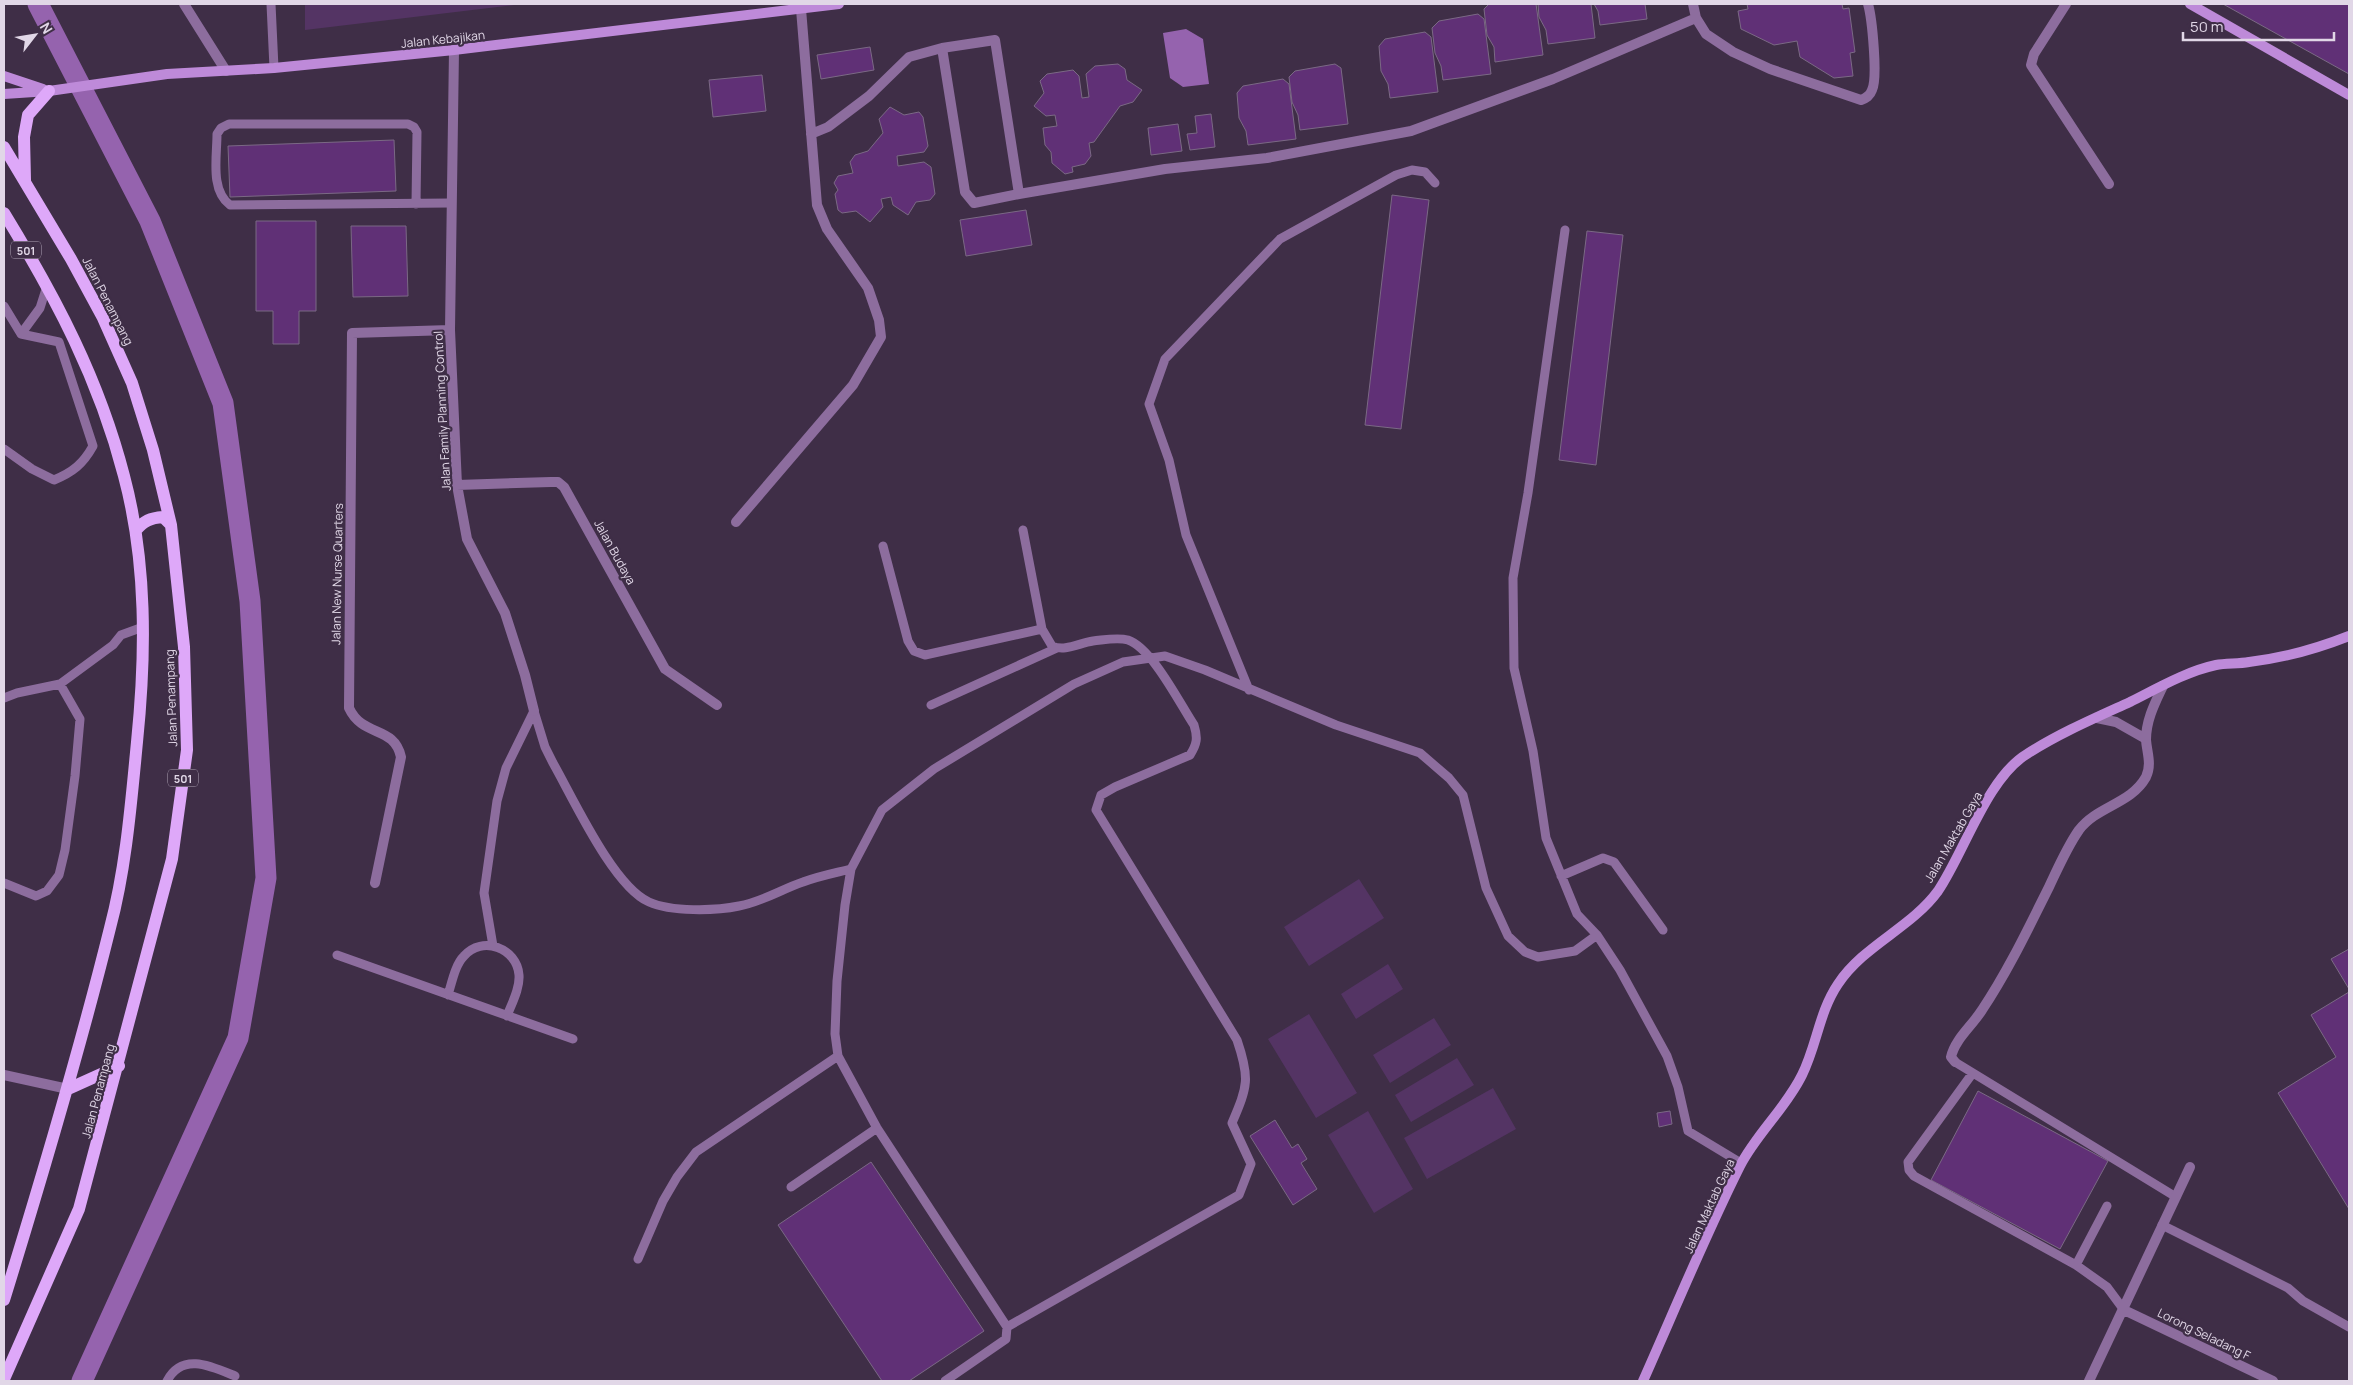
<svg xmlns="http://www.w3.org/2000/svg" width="2353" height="1385" font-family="Manrope,sans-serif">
<rect width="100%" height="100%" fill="#3f2e47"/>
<path fill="#543464" d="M305 4H523L305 30Z
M1359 879 1384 918 1309 966 1284 927Z
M1388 964 1403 989 1356 1019 1341 994Z
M1309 1014 1357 1093 1316 1118 1268 1039Z
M1434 1018 1451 1045 1390 1083 1373 1055Z
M1457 1058 1474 1085 1411 1122 1395 1095Z
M1493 1088 1516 1129 1427 1179 1404 1138Z
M1368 1111 1413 1189 1374 1213 1328 1135Z"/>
<path fill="#9563ae" d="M1186 29 1203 39 1209 84 1183 87 1170 78 1163 33Z"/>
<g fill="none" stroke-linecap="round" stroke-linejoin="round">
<path stroke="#9563ae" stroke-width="21" d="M38 4 150 221 223 403 250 601 266 878 238 1038 82 1381"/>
</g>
<path fill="#603076" stroke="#7b6985" d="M1489 4H1536L1543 55 1495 62 1494 47 1487 35 1484 9Z
M1538 4H1591L1595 38 1548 44 1546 30 1539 17Z
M1594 4H1645L1647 19 1600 25 1598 11Z
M1747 4H1842L1843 9 1849 8 1855 52 1850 53 1853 76 1834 78 1800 57 1797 41 1774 45 1741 29 1738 11 1748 9Z
M2223 4H2349V74Z
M1478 14 1484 19 1491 74 1443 80 1441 66 1435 53 1432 28 1439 21Z
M1425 32 1431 37 1438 92 1390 98 1388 84 1381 71 1379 46 1385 39Z
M870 47 874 70 821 79 817 55Z
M1118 64 1125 69 1127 80 1142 90 1133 102 1120 106 1094 142 1089 143 1091 156 1085 164 1072 167 1073 172 1065 174 1052 163 1051 152 1045 145 1043 128 1057 126 1055 115 1046 116 1034 106 1044 93 1040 81 1047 74 1073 70 1079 76 1082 98 1089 97 1086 74 1095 66Z
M1335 64 1341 68 1348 124 1300 130 1298 115 1292 102 1289 77 1295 71Z
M762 75 766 111 713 117 709 80Z
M1283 79 1289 84 1296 139 1248 145 1246 131 1239 118 1237 93 1243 86Z
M890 107 904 115 919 112 923 117 928 146 924 152 897 156 898 166 924 162 931 167 935 194 930 200 916 202 908 215 893 205 891 197 881 199 883 207 870 222 856 211 842 213 838 210 835 194 838 190 834 183 838 176 853 173 850 162 855 155 868 151 883 133 879 119Z
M1211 114 1215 147 1190 150 1187 134 1197 133 1195 116Z
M1178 124 1182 151 1151 155 1148 128Z
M394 140 396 191 230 197 228 146Z
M1392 195 1429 200 1401 429 1365 425Z
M1026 210 1032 245 966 256 960 220Z
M256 221H316V311H299V344H273V311H256Z
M351 226H406L408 296 353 297Z
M1587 231 1623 235 1596 465 1559 460Z
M2349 949V989L2331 959Z
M2349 992V1209L2278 1093 2336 1057 2311 1015Z
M1978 1091 2108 1161 2060 1249 1931 1180Z
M1670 1111 1672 1124 1659 1127 1657 1113Z
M1275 1120 1292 1148 1298 1144 1307 1159 1301 1163 1317 1189 1293 1205 1250 1136Z
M871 1162 984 1331 909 1381H882L778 1225Z"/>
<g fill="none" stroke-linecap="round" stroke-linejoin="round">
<path stroke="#8d6d9e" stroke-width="9" d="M271 4 274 68
M416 204 417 132 414 127 408 124H229L221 128 217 134C217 157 210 190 230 205L450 203
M1565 230 1528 493 1513 578 1514 668 1533 751 1546 838 1577 914 1597 935 1620 970 1667 1056 1678 1087 1688 1131 1741 1163
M4 306 21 334
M4 449 32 469 54 480C73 472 83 464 93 446L59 342 21 334 40 308 47 286
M883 546 908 641 914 651 925 655 1042 629
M1249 690 1186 535 1169 460 1149 404 1165 359 1280 239 1396 175 1412 170 1425 172 1435 183
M4 698 17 693 60 684 113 645 121 635 143 627
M931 705 1057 648
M534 711 545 747 553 763C573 798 613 886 649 902 671 912 715 911 739 906 762 902 782 889 803 882 819 876 835 873 851 869
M1561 876 1603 858 1614 862 1663 930
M4 883 36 896 47 891 59 875 65 850 75 776 80 719 60 684
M493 946 484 893 497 801 506 768 534 711
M337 955 573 1039
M448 995C452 982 455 965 464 956 482 935 517 948 519 975 520 988 512 1003 507 1016
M1955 1062 2176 1197
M1972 1074 1908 1162 1909 1170 1914 1176 2076 1265 2107 1287 2124 1310
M791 1187 877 1128
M2162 1225 2288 1288 2303 1301 2349 1327
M638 1259 663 1201 677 1177 696 1152 838 1056
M2076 1265 2107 1206
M1007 1327 1239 1195 1251 1164 1232 1123C1248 1086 1250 1078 1237 1040L1096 810 1101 795 1115 787 1190 755C1197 744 1198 738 1194 725 1180 704 1152 648 1128 640 1117 637 1104 640 1093 641 1079 643 1065 652 1052 646L1042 629 1023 530
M167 1381C182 1352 211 1366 235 1376
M945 1381 1006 1339 1007 1327 877 1128 838 1056 835 1034 837 981 845 905 851 869 882 810 934 769 1074 684 1123 662 1165 656 1205 670 1336 725 1420 753 1449 778 1463 795 1486 888 1508 936 1525 952 1538 957 1575 951 1597 935"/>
<path stroke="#8d6d9e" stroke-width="10" d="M184 4 226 71
M1693 4 1696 18 1706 34 1733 52 1770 69 1861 100C1866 98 1870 96 1872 90 1878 78 1872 18 1868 4
M2066 4 2034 54 2031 65 2109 184
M454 50 450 330 457 485 467 539 505 613 525 675 534 711
M811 134 828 127 869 96 909 57 942 48 995 40 1019 194 974 203 965 192 942 48
M1019 194 1165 169 1267 158 1411 131 1553 79 1696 18
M457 485 551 482H558L564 487 665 669 717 705
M736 522 853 385 881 337 879 320 868 288 827 229 817 205 801 9
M2097 718 2116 722 2146 739
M375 883 401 757C394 725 363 738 349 708L352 333 450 330
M1955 1062 1951 1057C1955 1039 1972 1026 1982 1010 2008 971 2028 929 2049 887 2058 868 2067 847 2079 830 2097 806 2131 804 2146 777 2152 764 2147 753 2146 740 2146 720 2155 703 2163 686
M4 1075 68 1089
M2124 1310 2273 1381
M2089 1381 2190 1167"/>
<path stroke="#be8ad9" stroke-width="10" d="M2190 4 2349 95
M4 76 43 89
M4 94 49 91 167 74 274 68 454 50 839 4
M1643 1381C1675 1309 1705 1236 1740 1166 1757 1133 1786 1108 1802 1075 1817 1045 1819 1012 1838 984 1864 945 1911 928 1938 891 1964 853 1987 778 2027 754 2060 733 2095 718 2130 702 2156 689 2187 671 2216 665 2226 663 2238 664 2249 662 2284 658 2316 649 2349 636"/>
<path stroke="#dea8f9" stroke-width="12" d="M4 147 71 259 103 318 132 383 153 450 171 525 184 647 187 750 172 859 79 1209 4 1379
M25 180 24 137 28 115 49 91
M4 213C56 298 99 379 124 476 147 562 146 654 137 742 131 804 126 868 110 928 79 1053 42 1177 4 1300
M136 530C144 521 150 518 163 517L171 525
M68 1089 119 1066"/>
</g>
<g text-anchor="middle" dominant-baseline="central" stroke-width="4.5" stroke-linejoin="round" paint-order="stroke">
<g fill="#3f2e47" stroke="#b0a4b7" stroke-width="1">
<rect x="11" y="241.5" width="30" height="17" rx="4"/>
<rect x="168" y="769.5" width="30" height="17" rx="4"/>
</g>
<g font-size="11" font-weight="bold" fill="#e1d7e7">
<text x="26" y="250">501</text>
<text x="183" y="778">501</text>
</g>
<g font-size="12" fill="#e1d7e7" stroke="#3f2e47">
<text transform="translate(443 39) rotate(-6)">Jalan Kebajikan</text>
<text transform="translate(108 301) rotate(63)">Jalan Penampang</text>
<text transform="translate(442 411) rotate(-93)">Jalan Family Planning Control</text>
<text transform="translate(615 552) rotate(61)">Jalan Budaya</text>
<text transform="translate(337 574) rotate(-89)">Jalan New Nurse Quarters</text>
<text transform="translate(171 698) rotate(-92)">Jalan Penampang</text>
<text transform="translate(1953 837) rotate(-60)">Jalan Maktab Gaya</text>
<text transform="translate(98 1091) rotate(-75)">Jalan Penampang</text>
<text transform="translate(1709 1206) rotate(-65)">Jalan Maktab Gaya</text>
<text transform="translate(2204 1334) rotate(26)">Lorong Seladang F</text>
</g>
</g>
<rect width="2353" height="1385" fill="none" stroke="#e1d7e7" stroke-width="10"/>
<g transform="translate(35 35) rotate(59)" stroke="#3f2e47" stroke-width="4" paint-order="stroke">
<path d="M0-4L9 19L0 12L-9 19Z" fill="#e1d7e7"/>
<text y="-8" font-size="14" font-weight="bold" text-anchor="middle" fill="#e1d7e7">N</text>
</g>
<path d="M2183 32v8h151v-8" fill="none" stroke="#e1d7e7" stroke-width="2.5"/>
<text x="2190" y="32" font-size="15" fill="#e1d7e7" stroke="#3f2e47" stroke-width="4" paint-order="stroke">50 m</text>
</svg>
